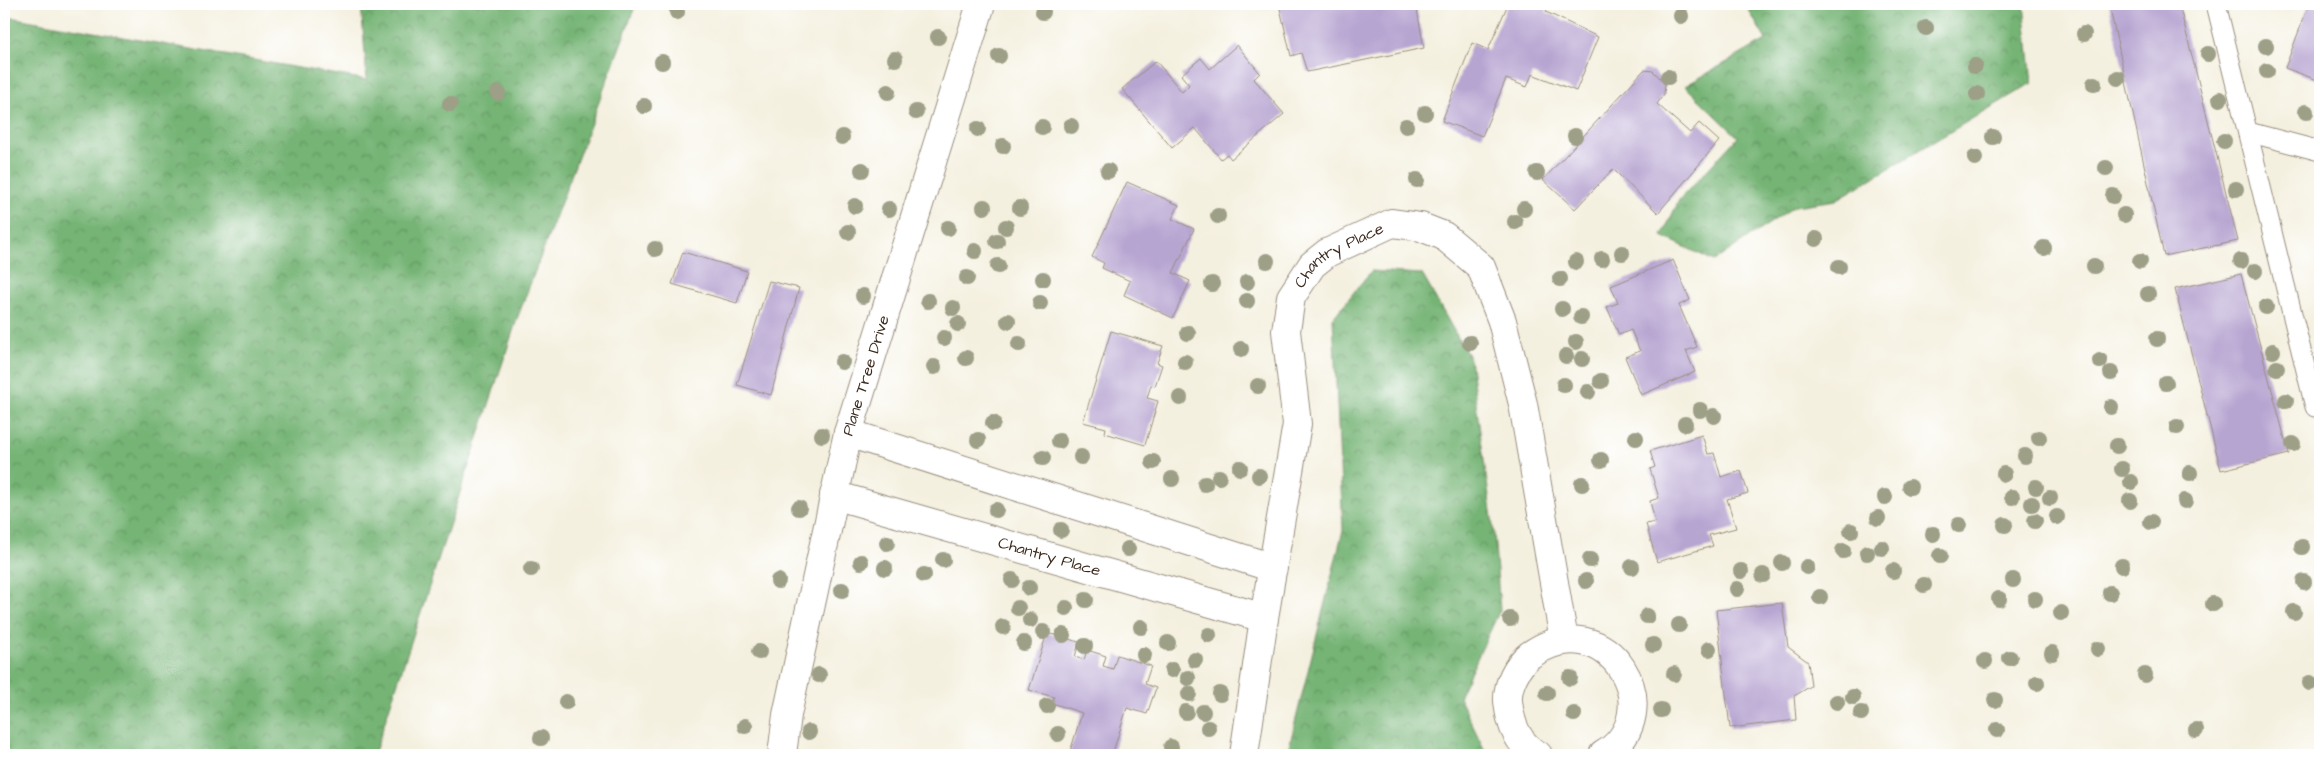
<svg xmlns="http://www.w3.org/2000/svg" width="2324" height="759" font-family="'Architects Daughter',sans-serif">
<defs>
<pattern id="forest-crowns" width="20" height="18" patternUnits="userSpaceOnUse" patternTransform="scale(1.25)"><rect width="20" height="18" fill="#75b475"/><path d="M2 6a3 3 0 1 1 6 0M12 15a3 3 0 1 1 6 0" fill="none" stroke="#61935f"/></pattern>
</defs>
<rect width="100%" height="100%" fill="#fff"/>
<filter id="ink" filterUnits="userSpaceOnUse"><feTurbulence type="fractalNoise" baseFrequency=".02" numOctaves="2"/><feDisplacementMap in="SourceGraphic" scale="10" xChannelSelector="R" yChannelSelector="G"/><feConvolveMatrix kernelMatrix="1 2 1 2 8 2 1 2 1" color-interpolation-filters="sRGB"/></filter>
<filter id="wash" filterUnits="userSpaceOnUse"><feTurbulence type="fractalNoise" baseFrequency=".0096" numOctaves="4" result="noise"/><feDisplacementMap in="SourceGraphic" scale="20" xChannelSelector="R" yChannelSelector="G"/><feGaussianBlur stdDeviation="1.12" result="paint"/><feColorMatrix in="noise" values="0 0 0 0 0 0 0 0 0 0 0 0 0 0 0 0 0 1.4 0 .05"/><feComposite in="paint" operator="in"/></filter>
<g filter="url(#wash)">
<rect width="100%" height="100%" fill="#f4f0df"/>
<path fill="url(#forest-crowns)" stroke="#586f4a" d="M361 4H636L517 319 374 755H4V16L367 80Z
M1745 4H2024L2032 83 1836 200 1795 206 1714 261 1662 236 1679 200 1738 137 1685 86 1766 40Z
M1371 271 1422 274 1470 359 1494 533 1500 610 1459 697 1487 755H1287L1343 530 1333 318Z"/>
<g id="blocks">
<path fill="#b7a5d1" d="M1279 4H1416L1424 48 1307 72 1301 53 1291 56Z
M1508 4H1549L1546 12 1598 37 1576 91 1532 74 1527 87 1506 79 1482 136 1442 121 1472 43 1488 50Z
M2109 4H2179L2238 241 2164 256Z
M2309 4H2320V81L2285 68Z
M1237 45 1260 73 1254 79 1284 114 1231 159 1227 154 1221 159 1195 128 1172 148 1122 89 1156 61 1182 92 1189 85 1181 75 1201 58 1210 69Z
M1644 70 1653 71 1665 83 1664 94 1657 104 1690 133 1699 123 1719 141 1658 213 1613 169 1575 209 1543 180Z
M1127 182 1179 205 1172 219 1194 229 1173 273 1190 281 1173 318 1124 295 1130 281 1102 268 1104 263 1092 257Z
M683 252 747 271 737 303 672 284Z
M1673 260 1690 300 1679 305 1697 347 1686 351 1695 372 1641 395 1625 357 1640 351 1631 330 1619 335 1607 307 1618 303 1611 286Z
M2241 274 2289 454 2221 470 2175 289Z
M769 281 799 288 771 395 737 385Z
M1111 331 1163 346 1157 363 1162 365 1155 386 1151 385 1147 398 1158 401 1145 445 1105 433 1106 428 1083 422Z
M1702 435 1708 454 1714 453 1721 477 1741 471 1748 493 1727 499 1736 528 1709 535 1713 546 1657 562 1646 524 1655 522 1650 501 1659 498 1650 469 1655 467 1650 451Z
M1782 603 1788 647 1808 662 1811 686 1794 696 1796 720 1730 728 1716 610Z
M1047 633 1079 642 1075 657 1084 660 1087 650 1106 656 1103 666 1113 669 1117 655 1151 666 1145 684 1156 688 1147 714 1127 708 1112 755H1069L1082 713 1052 703 1054 697 1029 690Z"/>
</g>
</g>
<g filter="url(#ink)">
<use href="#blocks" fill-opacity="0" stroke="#988d7e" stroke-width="1"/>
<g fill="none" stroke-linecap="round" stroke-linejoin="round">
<defs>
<path id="service" d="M2216 4 2315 407
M2248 132 2320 151"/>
<g id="minor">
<path d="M848 433 1273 568"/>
<path id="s1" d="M834 495 1264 618"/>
<path id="s2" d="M1244 755 1264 618 1297 424 1286 331 1291 297 1312 265 1327 253 1392 223 1421 227 1444 236 1481 267 1502 321 1523 404 1564 640"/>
<path d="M1538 755C1517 744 1510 723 1508 701 1507 685 1517 665 1530 655 1609 600 1672 714 1603 755"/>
</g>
<g id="tertiary">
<path id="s3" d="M782 755 787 715 848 433 981 4"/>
</g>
</defs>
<use href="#service" stroke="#988d7e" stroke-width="21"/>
<use href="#minor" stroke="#988d7e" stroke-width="30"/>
<use href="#tertiary" stroke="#988d7e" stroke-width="30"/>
<use href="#service" stroke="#fff" stroke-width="19"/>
<use href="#minor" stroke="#fff" stroke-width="28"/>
<use href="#tertiary" stroke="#fff" stroke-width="28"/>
</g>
<g fill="#9d9f86">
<circle cx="677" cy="12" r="8"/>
<circle cx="1043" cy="12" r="8"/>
<circle cx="1681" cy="16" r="8"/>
<circle cx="1926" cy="28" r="8"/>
<circle cx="2084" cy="34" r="8"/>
<circle cx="938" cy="37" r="8"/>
<circle cx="2266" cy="46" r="8"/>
<circle cx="2208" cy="54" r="8"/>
<circle cx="999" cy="56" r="8"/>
<circle cx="895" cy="59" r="8"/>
<circle cx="662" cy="62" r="8"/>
<circle cx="1975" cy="66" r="8"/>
<circle cx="2267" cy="71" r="8"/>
<circle cx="1668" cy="77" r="8"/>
<circle cx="2118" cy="78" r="8"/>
<circle cx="2094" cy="84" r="8"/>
<circle cx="888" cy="92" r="8"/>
<circle cx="498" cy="93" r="8"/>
<circle cx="1977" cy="94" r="8"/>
<circle cx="2220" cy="99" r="8"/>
<circle cx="450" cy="104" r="8"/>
<circle cx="644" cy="106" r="8"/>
<circle cx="916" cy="112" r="8"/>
<circle cx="2306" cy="112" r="8"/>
<circle cx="1425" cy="113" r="8"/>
<circle cx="1071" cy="126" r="8"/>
<circle cx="1406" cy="126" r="8"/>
<circle cx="1042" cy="127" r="8"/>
<circle cx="978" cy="129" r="8"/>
<circle cx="1575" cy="136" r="8"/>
<circle cx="842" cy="137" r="8"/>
<circle cx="1993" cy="137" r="8"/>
<circle cx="2224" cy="141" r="8"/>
<circle cx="1003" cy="146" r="8"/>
<circle cx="1975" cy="158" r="8"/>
<circle cx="2106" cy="168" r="8"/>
<circle cx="862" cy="170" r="8"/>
<circle cx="1108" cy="171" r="8"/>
<circle cx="1537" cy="173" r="8"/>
<circle cx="1417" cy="180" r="8"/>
<circle cx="2236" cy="189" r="8"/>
<circle cx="2113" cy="196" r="8"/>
<circle cx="855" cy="206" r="8"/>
<circle cx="984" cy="207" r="8"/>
<circle cx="1020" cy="208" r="8"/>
<circle cx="889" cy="209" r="8"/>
<circle cx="1524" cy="209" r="8"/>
<circle cx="2124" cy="215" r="8"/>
<circle cx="1218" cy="216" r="8"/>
<circle cx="1515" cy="222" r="8"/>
<circle cx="1006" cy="227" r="8"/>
<circle cx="948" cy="228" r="8"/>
<circle cx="848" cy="232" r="8"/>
<circle cx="1816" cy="239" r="8"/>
<circle cx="997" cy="241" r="8"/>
<circle cx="2044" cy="248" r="8"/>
<circle cx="655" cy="249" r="8"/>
<circle cx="975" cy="251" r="8"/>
<circle cx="1622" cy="253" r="8"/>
<circle cx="1602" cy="259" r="8"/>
<circle cx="1267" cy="261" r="8"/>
<circle cx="2140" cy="261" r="8"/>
<circle cx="2241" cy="261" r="8"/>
<circle cx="1576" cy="262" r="8"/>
<circle cx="998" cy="266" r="8"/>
<circle cx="2094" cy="266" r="8"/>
<circle cx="1839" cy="267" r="8"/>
<circle cx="2255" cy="271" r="8"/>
<circle cx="967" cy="278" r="8"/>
<circle cx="1043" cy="279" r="8"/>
<circle cx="1560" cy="279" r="8"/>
<circle cx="1247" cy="282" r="8"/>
<circle cx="1212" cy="284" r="8"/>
<circle cx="2148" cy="294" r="8"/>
<circle cx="863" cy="296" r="8"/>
<circle cx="928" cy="301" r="8"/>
<circle cx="1247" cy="301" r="8"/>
<circle cx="1040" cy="303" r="8"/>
<circle cx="2266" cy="307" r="8"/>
<circle cx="953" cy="308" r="8"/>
<circle cx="1562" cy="309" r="8"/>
<circle cx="1581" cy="317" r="8"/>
<circle cx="1008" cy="321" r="8"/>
<circle cx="958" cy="324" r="8"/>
<circle cx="1188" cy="333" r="8"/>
<circle cx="944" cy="338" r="8"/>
<circle cx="2157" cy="339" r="8"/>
<circle cx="1576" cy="342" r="8"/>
<circle cx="1470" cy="343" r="8"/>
<circle cx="1019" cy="344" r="8"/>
<circle cx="1241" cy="349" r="8"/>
<circle cx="2273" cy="351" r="8"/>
<circle cx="1566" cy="356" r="8"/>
<circle cx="966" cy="358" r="8"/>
<circle cx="1582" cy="359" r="8"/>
<circle cx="2100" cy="361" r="8"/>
<circle cx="842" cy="362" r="8"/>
<circle cx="1185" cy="362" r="8"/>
<circle cx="934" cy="367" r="8"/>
<circle cx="2277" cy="368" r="8"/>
<circle cx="2111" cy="373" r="8"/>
<circle cx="1601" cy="381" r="8"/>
<circle cx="2166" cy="383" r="8"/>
<circle cx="1564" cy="385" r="8"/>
<circle cx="1258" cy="386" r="8"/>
<circle cx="1588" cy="392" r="8"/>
<circle cx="1180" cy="398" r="8"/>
<circle cx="2286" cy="401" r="8"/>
<circle cx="2111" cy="407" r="8"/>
<circle cx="1700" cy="410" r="8"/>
<circle cx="1714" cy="416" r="8"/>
<circle cx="993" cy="423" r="8"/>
<circle cx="1685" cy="424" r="8"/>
<circle cx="2177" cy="427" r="8"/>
<circle cx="822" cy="435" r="8"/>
<circle cx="1636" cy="438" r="8"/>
<circle cx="2039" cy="438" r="8"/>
<circle cx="978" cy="440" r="8"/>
<circle cx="1059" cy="441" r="8"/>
<circle cx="2293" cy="444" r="8"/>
<circle cx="2117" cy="446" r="8"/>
<circle cx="2025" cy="456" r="8"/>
<circle cx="1081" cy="457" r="8"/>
<circle cx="1043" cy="458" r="8"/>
<circle cx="1601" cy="460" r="8"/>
<circle cx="1153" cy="462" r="8"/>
<circle cx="1240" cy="468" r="8"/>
<circle cx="2122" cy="469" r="8"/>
<circle cx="2190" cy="473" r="8"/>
<circle cx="2004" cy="474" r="8"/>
<circle cx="1259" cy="476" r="8"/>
<circle cx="1219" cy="477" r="8"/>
<circle cx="1172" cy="479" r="8"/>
<circle cx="2131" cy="482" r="8"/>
<circle cx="1205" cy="484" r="8"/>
<circle cx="1582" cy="484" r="8"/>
<circle cx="1910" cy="487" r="8"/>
<circle cx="2036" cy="487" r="8"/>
<circle cx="1885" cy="497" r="8"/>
<circle cx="2012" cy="497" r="8"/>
<circle cx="2050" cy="498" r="8"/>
<circle cx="2130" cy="501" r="8"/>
<circle cx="2185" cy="501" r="8"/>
<circle cx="2032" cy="504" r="8"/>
<circle cx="799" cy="508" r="8"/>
<circle cx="996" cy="510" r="8"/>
<circle cx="2057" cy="517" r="8"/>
<circle cx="1878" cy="518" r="8"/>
<circle cx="2035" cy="521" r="8"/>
<circle cx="2151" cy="522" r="8"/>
<circle cx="1959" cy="525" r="8"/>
<circle cx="2005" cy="525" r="8"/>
<circle cx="1061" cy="530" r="8"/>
<circle cx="1851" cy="531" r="8"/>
<circle cx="1933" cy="534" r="8"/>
<circle cx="887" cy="543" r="8"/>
<circle cx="2302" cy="547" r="8"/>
<circle cx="1882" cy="548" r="8"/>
<circle cx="1128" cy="549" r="8"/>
<circle cx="1843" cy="551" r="8"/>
<circle cx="1867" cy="553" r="8"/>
<circle cx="1940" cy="556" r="8"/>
<circle cx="943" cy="560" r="8"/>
<circle cx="1590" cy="560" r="8"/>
<circle cx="861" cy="562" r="8"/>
<circle cx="1782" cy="563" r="8"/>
<circle cx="2122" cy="566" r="8"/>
<circle cx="1632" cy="567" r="8"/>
<circle cx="1807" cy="567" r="8"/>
<circle cx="885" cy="568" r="8"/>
<circle cx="531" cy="569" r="8"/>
<circle cx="1741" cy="571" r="8"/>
<circle cx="1893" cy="571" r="8"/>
<circle cx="924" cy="575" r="8"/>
<circle cx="1763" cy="575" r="8"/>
<circle cx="1012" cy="580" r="8"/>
<circle cx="2013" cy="580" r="8"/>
<circle cx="778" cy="581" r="8"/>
<circle cx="1586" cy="581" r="8"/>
<circle cx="2304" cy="582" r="8"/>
<circle cx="1924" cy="585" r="8"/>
<circle cx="1029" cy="588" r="8"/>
<circle cx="1737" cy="589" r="8"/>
<circle cx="842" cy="590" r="8"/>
<circle cx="2110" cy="593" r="8"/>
<circle cx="1820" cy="597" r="8"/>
<circle cx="1999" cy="599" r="8"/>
<circle cx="2035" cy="599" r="8"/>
<circle cx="1086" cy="600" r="8"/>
<circle cx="2213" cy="604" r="8"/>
<circle cx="1018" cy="608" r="8"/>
<circle cx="1066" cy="608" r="8"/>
<circle cx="2294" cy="612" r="8"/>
<circle cx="2061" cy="613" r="8"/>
<circle cx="1647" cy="616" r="8"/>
<circle cx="1510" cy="619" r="8"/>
<circle cx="1030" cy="620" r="8"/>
<circle cx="1679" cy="625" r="8"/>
<circle cx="1003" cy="627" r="8"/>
<circle cx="1141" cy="627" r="8"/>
<circle cx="1043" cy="632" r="8"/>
<circle cx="1063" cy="635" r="8"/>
<circle cx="1209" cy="635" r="8"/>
<circle cx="1024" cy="643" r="8"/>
<circle cx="1168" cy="643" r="8"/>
<circle cx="1653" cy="645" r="8"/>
<circle cx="1085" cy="646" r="8"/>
<circle cx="1709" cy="649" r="8"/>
<circle cx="2098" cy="649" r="8"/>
<circle cx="759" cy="652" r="8"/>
<circle cx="2052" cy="653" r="8"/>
<circle cx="1144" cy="655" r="8"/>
<circle cx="2010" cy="658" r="8"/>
<circle cx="1195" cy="660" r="8"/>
<circle cx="1985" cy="661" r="8"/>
<circle cx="1172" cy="670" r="8"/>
<circle cx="1674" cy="674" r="8"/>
<circle cx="819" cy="675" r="8"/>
<circle cx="2145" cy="675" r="8"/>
<circle cx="1188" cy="678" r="8"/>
<circle cx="1570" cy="678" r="8"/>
<circle cx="2037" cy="683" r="8"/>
<circle cx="2310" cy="683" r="8"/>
<circle cx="1547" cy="693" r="8"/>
<circle cx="1189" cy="694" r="8"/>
<circle cx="1220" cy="694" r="8"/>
<circle cx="1853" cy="697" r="8"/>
<circle cx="1995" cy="700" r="8"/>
<circle cx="566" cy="702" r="8"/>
<circle cx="1837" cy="702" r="8"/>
<circle cx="1047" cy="706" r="8"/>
<circle cx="1661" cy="710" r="8"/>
<circle cx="1186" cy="712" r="8"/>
<circle cx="1203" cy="712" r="8"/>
<circle cx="1861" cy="713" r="8"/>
<circle cx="1574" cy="714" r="8"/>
<circle cx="745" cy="726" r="8"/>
<circle cx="1208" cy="728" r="8"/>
<circle cx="1997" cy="730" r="8"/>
<circle cx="2196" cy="730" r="8"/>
<circle cx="809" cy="732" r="8"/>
<circle cx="1058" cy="734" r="8"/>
<circle cx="541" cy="738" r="8"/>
<circle cx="1171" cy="747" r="8"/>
</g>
</g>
<g text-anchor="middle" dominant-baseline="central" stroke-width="4" stroke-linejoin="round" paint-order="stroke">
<g font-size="16" fill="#3b2a1e" stroke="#fff">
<text stroke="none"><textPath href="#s2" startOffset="529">Chantry Place</textPath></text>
<text stroke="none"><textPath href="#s3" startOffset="389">Plane Tree Drive</textPath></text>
<text stroke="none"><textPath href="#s1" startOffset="224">Chantry Place</textPath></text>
</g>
</g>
<rect width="2324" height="759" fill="none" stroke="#fff" stroke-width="20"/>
</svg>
